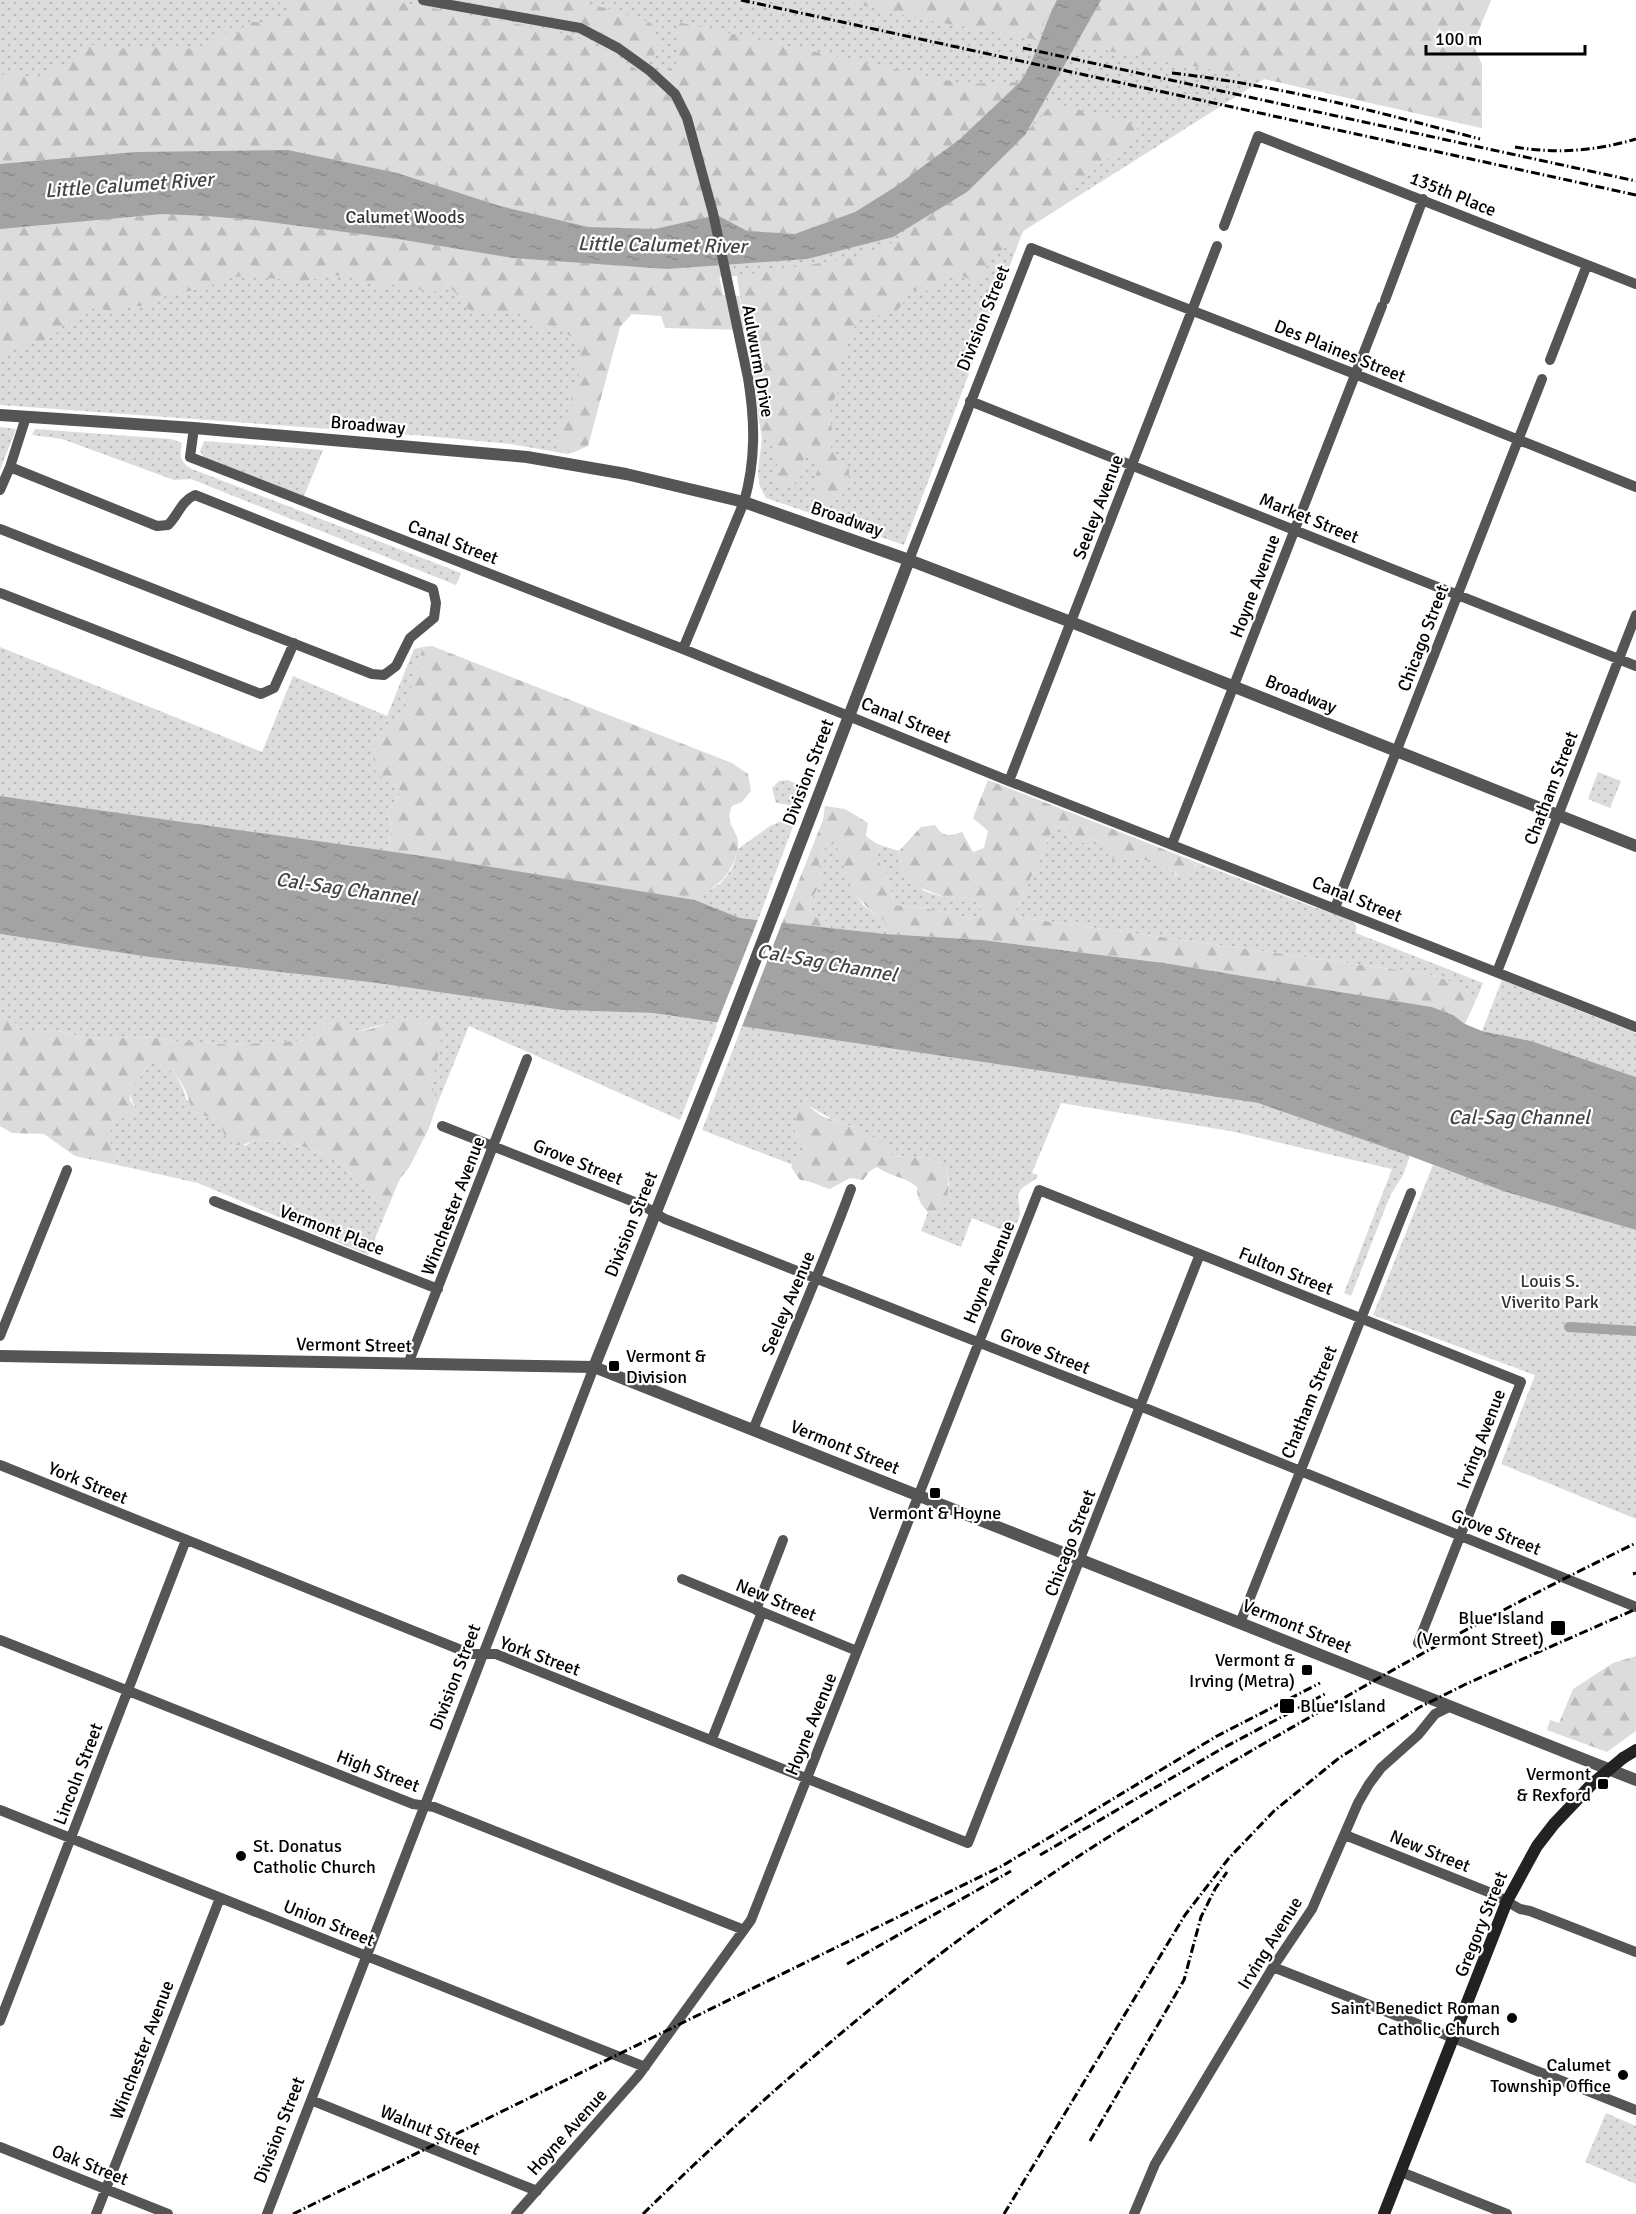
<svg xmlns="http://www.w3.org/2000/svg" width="1636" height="2214" font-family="Signika,sans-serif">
<defs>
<pattern id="grass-dots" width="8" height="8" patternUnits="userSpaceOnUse" patternTransform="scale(1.5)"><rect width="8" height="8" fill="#dcdcdc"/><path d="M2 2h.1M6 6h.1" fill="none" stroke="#bbb" stroke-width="1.8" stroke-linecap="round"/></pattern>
<pattern id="forest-firs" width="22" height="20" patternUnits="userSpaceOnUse" patternTransform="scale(1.5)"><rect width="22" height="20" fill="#dcdcdc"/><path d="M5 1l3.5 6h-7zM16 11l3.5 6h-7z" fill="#bbb"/></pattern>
<pattern id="water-ripples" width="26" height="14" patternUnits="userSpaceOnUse" patternTransform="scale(1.5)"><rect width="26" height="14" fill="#a3a3a3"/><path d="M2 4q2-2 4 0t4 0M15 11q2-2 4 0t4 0" fill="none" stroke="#8b8b8b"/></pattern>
</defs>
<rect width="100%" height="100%" fill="#fff"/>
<path fill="url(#grass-dots)" d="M0 0H1491L1473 44 1482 65V128L1264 79 1023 231 904 545 766 498 760 487 758 472 762 438 737 276 613 279 568 454 510 444 427 436 0 405Z
M0 427 16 429 0 470Z
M35 429 171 439 182 443C179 456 180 462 192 469L461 573 456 585 191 479 174 480 62 439 32 435Z
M204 441 323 450 304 496 204 458 200 451Z
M0 647 262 752 293 676 387 716 414 649 423 647 406 708 394 725 381 733 393 781 401 792 387 813 392 826 388 852 0 796Z
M1598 772 1621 781 1610 808 1588 799Z
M787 780 809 789 802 807 776 803 772 788 779 781Z
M781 821H795L758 920 740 918 695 900 721 883 733 867 738 849 770 826Z
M1064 826 1072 843H1083L1091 839 1102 842 1114 860H1158L1176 875 1196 867V862L1316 908 1327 910 1353 922 1356 925V933L1483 983 1476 1000C1461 985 1447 979 1427 974L1017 917 1015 912 1054 827Z
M834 844 844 857 845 871 857 896 864 906 886 922V934L831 928 823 918 811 915 810 902 821 882C817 868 819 858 826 846Z
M877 844 899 851 902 870 924 891 947 898 966 897 977 901 983 913 971 919 925 908 895 905 886 874 878 860Z
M0 934 149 957 377 983 562 1010 653 1013 718 1023 680 1120 469 1026 436 1107C436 1099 432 1090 432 1083 433 1065 440 1047 442 1029L408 1018 354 1032 327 1022 310 1040 230 1045 204 1042H179L157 1038 130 1037 108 1039 85 1038 55 1030 35 1035 22 1033 15 1023 0 1014Z
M1502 980 1636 1033V1077L1531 1041 1482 1031Z
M742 1026 1258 1103 1410 1156 1403 1175 1390 1196 1351 1296 1344 1293 1392 1169 1230 1131 1061 1103 1032 1173 1038 1175 1037 1178 1021 1189 1018 1196 1020 1215 1012 1234 972 1218 961 1247 921 1231 928 1212 939 1211 949 1184 946 1166 927 1158 892 1156 885 1148 854 1127 837 1122 807 1105 797 1120 795 1131 806 1145 804 1153 793 1165 702 1130Z
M150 1063H163C175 1074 183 1083 186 1099L210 1116 220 1120 245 1146 256 1139C283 1142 312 1145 336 1161 354 1172 369 1202 389 1205L368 1255 198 1183 113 1164 120 1155 111 1150V1124L118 1118 138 1112C121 1085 137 1086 150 1063Z
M1433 1165 1503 1191 1636 1230V1519L1501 1464 1535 1375 1373 1315Z
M1606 2113 1636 2126V2184L1585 2162Z"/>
<path fill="url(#forest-firs)" d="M270 0H389L549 30 581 39 619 58 651 79 668 71 680 60 677 45V22L964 84 1020 82C972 128 914 183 854 212 834 221 814 228 794 236V234L747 231 717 215 655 229 588 227 501 206 397 173 288 150 136 152 0 164 1 75 19 73 37 80 41 79 54 67 71 64 86 47 93 45 108 49 155 47 168 50 176 46 190 49 206 45 220 30 225 32 230 37C247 29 242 19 264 23 272 15 285 21 291 9L289 5Z
M439 0H569L614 10 651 23 658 46 654 55 646 59 632 56 581 29Z
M840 0H1057L1044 22 1039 40 915 18Z
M1101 0H1491L1473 44 1482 65V128L1264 79 1076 45Z
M1053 103 1137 125 1138 137 1076 182 1073 199 1023 231 1019 240 993 255 979 281 972 282C965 275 955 272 946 274L938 289 933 293 925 290H912C907 296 905 302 900 307 891 317 873 315 861 317 849 332 848 349 838 365L843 382 830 407 832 434 831 449 835 456 849 469C850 487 842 507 820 501 812 486 814 479 820 464L812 455 805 456C802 461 804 465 803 471 799 484 788 489 775 486 772 479 776 474 777 467 779 456 773 441 762 438L746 330 665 328 661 316 632 314 620 327 588 446 572 453H561L557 442 561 426 572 407 571 389 579 378V374L575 370C575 362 582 356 582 347 573 336 562 330 548 325L539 330C531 328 530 323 527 316L513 311 474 312 468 309 454 291 443 284 439 291C416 293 401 279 377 287L357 277 330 275 311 280 300 281 245 276 225 278 218 283 190 291 171 293 147 306H130L119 313 100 308 81 310C72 321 75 318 64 325 58 329 57 335 50 338 34 345 17 344 0 355V229L163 214 207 216 254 220 398 239 513 258 667 269 717 265 723 295 739 296 744 316 738 276 859 257 894 242 992 171Z
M432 646 732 763 748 774 751 791 742 802 732 806C726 822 732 824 737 837 739 843 738 850 736 856 729 878 714 888 695 900L388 852 392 826 387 813 401 792 393 781H384L374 769 373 750 381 733 394 725 405 708 423 647Z
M988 780 1196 862 1194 874C1178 880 1170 870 1158 860H1114L1105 851 1102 842 1091 839 1083 843H1072L1064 826 1054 827 1015 912 1017 917 1427 974C1447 979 1461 985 1476 1000L1465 1024 1453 1015 1432 1007 1164 963 983 940 886 934V922C867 909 854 896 846 875 841 860 846 859 834 844L826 846C819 858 817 868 821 882L810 902 811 915 823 918 831 928 782 923 823 820 825 806 845 809 868 823 866 836 877 844 878 860 886 874 895 905 925 908 971 919 983 913 977 901 966 897 947 898 910 884 902 870 899 851 921 827 935 825C943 837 948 837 962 832L973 852 984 848 988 831 973 818Z
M0 1014 15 1023 22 1033 35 1035 54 1030 85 1038 108 1039 130 1037 157 1038 179 1042H204L230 1045 310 1040 327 1022 338 1021C359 1043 384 1020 409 1018 417 1017 428 1021 437 1022L442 1029 440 1047 432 1085 435 1095 436 1107 429 1128 409 1168 400 1178 389 1205C369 1202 354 1172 336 1161 312 1145 283 1142 256 1139 235 1152 224 1143 220 1120L195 1113C189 1103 188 1095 183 1086 179 1077 170 1070 163 1064L150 1063C142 1077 131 1083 130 1100L138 1112 131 1119 118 1118 111 1124V1150L120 1155 113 1164 75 1156 44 1134 12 1133 0 1126Z
M807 1105 820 1115 837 1122 854 1127 877 1139 892 1156 927 1158 946 1166C949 1185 951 1195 939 1211L928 1212C920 1204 917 1198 917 1187 905 1176 890 1177 877 1167L870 1171 863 1180 850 1178 830 1189C818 1186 813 1181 800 1180L791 1167C797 1158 804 1155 806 1145L795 1131 798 1108Z
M1636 1656V1731L1607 1752 1547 1730 1550 1720 1559 1723 1573 1689 1613 1663Z"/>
<path fill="url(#water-ripples)" d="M1057 0H1101L1025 135 967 192 893 237 807 259 667 269 513 258 398 239 254 220 207 216 162 214 0 229V164L136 152 288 150 397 173 500 206 588 227 655 229 717 215 747 231 795 234 855 212 895 187 960 139 1020 82C1037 58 1043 26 1057 0Z
M0 796 429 857 695 900 740 918 886 934 983 940 1164 963 1432 1007 1453 1015 1465 1024 1482 1031 1531 1041 1636 1077V1230L1503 1191 1410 1156 1258 1103 653 1013 562 1010 377 983 149 957 0 934Z"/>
<path fill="#fff" d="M759 917 783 920 741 1029 716 1026Z"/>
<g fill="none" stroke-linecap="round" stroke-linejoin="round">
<path stroke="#a3a3a3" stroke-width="10" d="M1569 1327 1636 1331"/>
<path stroke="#555" stroke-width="10" d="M423 0 580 28 618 48 650 71 675 94 687 118 713 213 748 378C755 421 756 460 744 502L683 649
M1224 226 1258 136 1636 284
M1385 300 1423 199
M1550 360 1587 265
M970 401 1636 666
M194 428 190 457 683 649 1009 781 1636 1027
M0 490 10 467 26 417
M0 529 372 674 384 675 396 666 410 638 434 618 436 603 433 589 195 495C181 501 179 514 168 525L157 526 10 467
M909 560 1031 248 1355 374 1636 487
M0 593 261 694 274 688 294 643
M1009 781 1217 246
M1172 844 1382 306
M1335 908 1542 379
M1497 972 1636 615
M442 1126 642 1205 665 1219 1140 1406 1636 1607
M214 1201 438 1289
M0 1336 67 1170
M408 1364 527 1059
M753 1430C786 1349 821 1270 851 1189
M0 1465 471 1654H496L968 1843 1200 1254
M682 1579 857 1651
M756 1610 783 1540
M1240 1623 1411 1193
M0 1640 413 1804 434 1807 744 1930
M712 1739 762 1612
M0 1810 645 2067
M1345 1835 1496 1895 1520 1909 1530 1911 1636 1952
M1273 1967 1636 2110
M0 2021 186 1540
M311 2100 537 2191
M0 2147 168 2214
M1401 2172 1507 2214
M96 2214 220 1898
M267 2214 594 1367
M516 2214 638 2076 751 1920 1039 1190 1521 1382 1418 1643
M1134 2214 1155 2164 1273 1967 1312 1909 1358 1803 1369 1784 1381 1768 1418 1735 1435 1714 1451 1706"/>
<path stroke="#555" stroke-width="12" d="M0 415 194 428 527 457 626 474 744 502 909 560 1071 622 1636 846
M0 1356 594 1367 1636 1780
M594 1367 725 1039 909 560"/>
<path stroke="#222" stroke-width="12" d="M1623 1758 1636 1750
M1384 2214 1507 1901 1537 1846 1554 1824 1593 1783"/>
<path stroke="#000" stroke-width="3" stroke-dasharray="9 3 1.5 3" stroke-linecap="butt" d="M741 0 1636 195
M1023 48 1636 181
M1172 73C1277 85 1378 112 1480 139
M1515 147C1556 154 1596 151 1636 139
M1633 1574 1636 1573
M1040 1855 1223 1748 1325 1694
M847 1964 1011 1871
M1090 2141 1184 1980 1201 1917 1215 1889 1227 1872
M293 2214 1002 1866 1217 1736 1320 1683
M643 2214C754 2105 870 2003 997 1912 1114 1828 1238 1758 1363 1687 1452 1636 1544 1588 1636 1543
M1004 2214 1185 1915 1229 1858 1274 1811 1339 1758 1418 1708 1466 1684 1636 1609"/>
<path stroke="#222" stroke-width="12" d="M1593 1783 1623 1758"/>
</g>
<g fill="#000" stroke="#fff" stroke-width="2">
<rect x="608" y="1360" width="12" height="12" rx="3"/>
<rect x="929" y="1487" width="12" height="12" rx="3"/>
<rect x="1550" y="1620" width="16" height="16" rx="3"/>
<rect x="1301" y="1664" width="12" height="12" rx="3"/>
<rect x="1279" y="1698" width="16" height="16" rx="3"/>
<rect x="1597" y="1778" width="12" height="12" rx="3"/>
<circle cx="241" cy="1856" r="6"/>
<circle cx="1512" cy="2018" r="6"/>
<circle cx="1623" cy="2075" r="6"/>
</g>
<g text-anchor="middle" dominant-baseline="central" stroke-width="4.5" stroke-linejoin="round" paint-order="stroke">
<g font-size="18" fill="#000" stroke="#fff">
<text transform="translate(1453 194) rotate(22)">135th Place</text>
<text transform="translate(983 318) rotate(-68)">Division Street</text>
<text transform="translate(1340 351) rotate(22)">Des Plaines Street</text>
<text transform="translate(758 361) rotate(80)">Aulwurm Drive</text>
<text transform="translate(368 425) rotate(5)">Broadway</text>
<text transform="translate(1098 507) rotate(-69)">Seeley Avenue</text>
<text transform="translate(1309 518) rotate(22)">Market Street</text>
<text transform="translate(847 519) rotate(19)">Broadway</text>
<text transform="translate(453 542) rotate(21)">Canal Street</text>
<text transform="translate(1255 586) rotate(-69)">Hoyne Avenue</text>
<text transform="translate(1423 638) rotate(-69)">Chicago Street</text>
<text transform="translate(1301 694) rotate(22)">Broadway</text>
<text transform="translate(906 720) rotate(22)">Canal Street</text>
<text transform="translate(808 772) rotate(-69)">Division Street</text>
<text transform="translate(1551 788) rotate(-69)">Chatham Street</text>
<text transform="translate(1357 899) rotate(22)">Canal Street</text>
<text transform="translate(578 1162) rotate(22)">Grove Street</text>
<text transform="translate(453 1206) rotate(-69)">Winchester Avenue</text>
<text transform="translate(631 1224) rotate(-68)">Division Street</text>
<text transform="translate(332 1230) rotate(21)">Vermont Place</text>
<text transform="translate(1286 1271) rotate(22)">Fulton Street</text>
<text transform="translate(989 1272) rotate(-68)">Hoyne Avenue</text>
<text transform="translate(788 1303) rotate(-67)">Seeley Avenue</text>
<text transform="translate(354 1345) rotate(1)">Vermont Street</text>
<text transform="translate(1045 1351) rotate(22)">Grove Street</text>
<text transform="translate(1309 1402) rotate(-68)">Chatham Street</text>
<text transform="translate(1481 1439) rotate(-69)">Irving Avenue</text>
<text transform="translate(845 1447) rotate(22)">Vermont Street</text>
<text transform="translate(88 1483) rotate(22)">York Street</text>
<text transform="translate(1496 1532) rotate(22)">Grove Street</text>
<text transform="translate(1070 1543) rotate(-69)">Chicago Street</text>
<text transform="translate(776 1600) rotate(22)">New Street</text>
<text transform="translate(1297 1626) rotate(22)">Vermont Street</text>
<text transform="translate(540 1656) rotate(20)">York Street</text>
<text transform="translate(455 1677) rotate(-69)">Division Street</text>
<text transform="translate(811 1724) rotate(-68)">Hoyne Avenue</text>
<text transform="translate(378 1771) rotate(21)">High Street</text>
<text transform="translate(78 1774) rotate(-69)">Lincoln Street</text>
<text transform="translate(1430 1851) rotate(22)">New Street</text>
<text transform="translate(329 1923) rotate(22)">Union Street</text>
<text transform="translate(1481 1924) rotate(-68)">Gregory Street</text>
<text transform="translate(1270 1943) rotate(-58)">Irving Avenue</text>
<text transform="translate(142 2050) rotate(-69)">Winchester Avenue</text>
<text transform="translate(279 2130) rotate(-69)">Division Street</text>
<text transform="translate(430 2130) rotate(22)">Walnut Street</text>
<text transform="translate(567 2132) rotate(-48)">Hoyne Avenue</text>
<text transform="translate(90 2165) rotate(22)">Oak Street</text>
</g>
<g font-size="18" fill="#333" stroke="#fff">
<text x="405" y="217">Calumet Woods</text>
<text x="1550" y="1281">Louis S.<tspan x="1550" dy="21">Viverito Park</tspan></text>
</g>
<g font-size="18" fill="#000" stroke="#fff" text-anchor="end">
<text x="626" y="1356" text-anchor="start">Vermont &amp;<tspan x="626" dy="21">Division</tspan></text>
<text x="935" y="1513" text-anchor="middle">Vermont &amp; Hoyne</text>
<text x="1544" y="1618">Blue Island<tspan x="1544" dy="21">(Vermont Street)</tspan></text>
<text x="1295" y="1660">Vermont &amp;<tspan x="1295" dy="21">Irving (Metra)</tspan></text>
<text x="1300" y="1706" text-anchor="start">Blue Island</text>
<text x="1591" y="1774">Vermont<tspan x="1591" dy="21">&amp; Rexford</tspan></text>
<text x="253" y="1846" text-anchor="start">St. Donatus<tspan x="253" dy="21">Catholic Church</tspan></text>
<text x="1500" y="2008">Saint Benedict Roman<tspan x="1500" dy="21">Catholic Church</tspan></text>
<text x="1611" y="2065">Calumet<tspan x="1611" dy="21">Township Office</tspan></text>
</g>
<g font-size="20" font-style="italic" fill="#444" stroke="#fff">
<text transform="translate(129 185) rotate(-4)">Little Calumet River</text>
<text transform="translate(662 245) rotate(1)">Little Calumet River</text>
<text transform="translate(346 889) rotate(8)">Cal-Sag Channel</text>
<text transform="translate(827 963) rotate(10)">Cal-Sag Channel</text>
<text x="1519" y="1117">Cal-Sag Channel</text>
</g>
</g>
<path d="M1426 45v9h159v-9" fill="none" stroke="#000000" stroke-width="3"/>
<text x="1435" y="45" font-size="18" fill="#000000" stroke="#ffffff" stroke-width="4.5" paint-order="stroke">100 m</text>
</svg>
